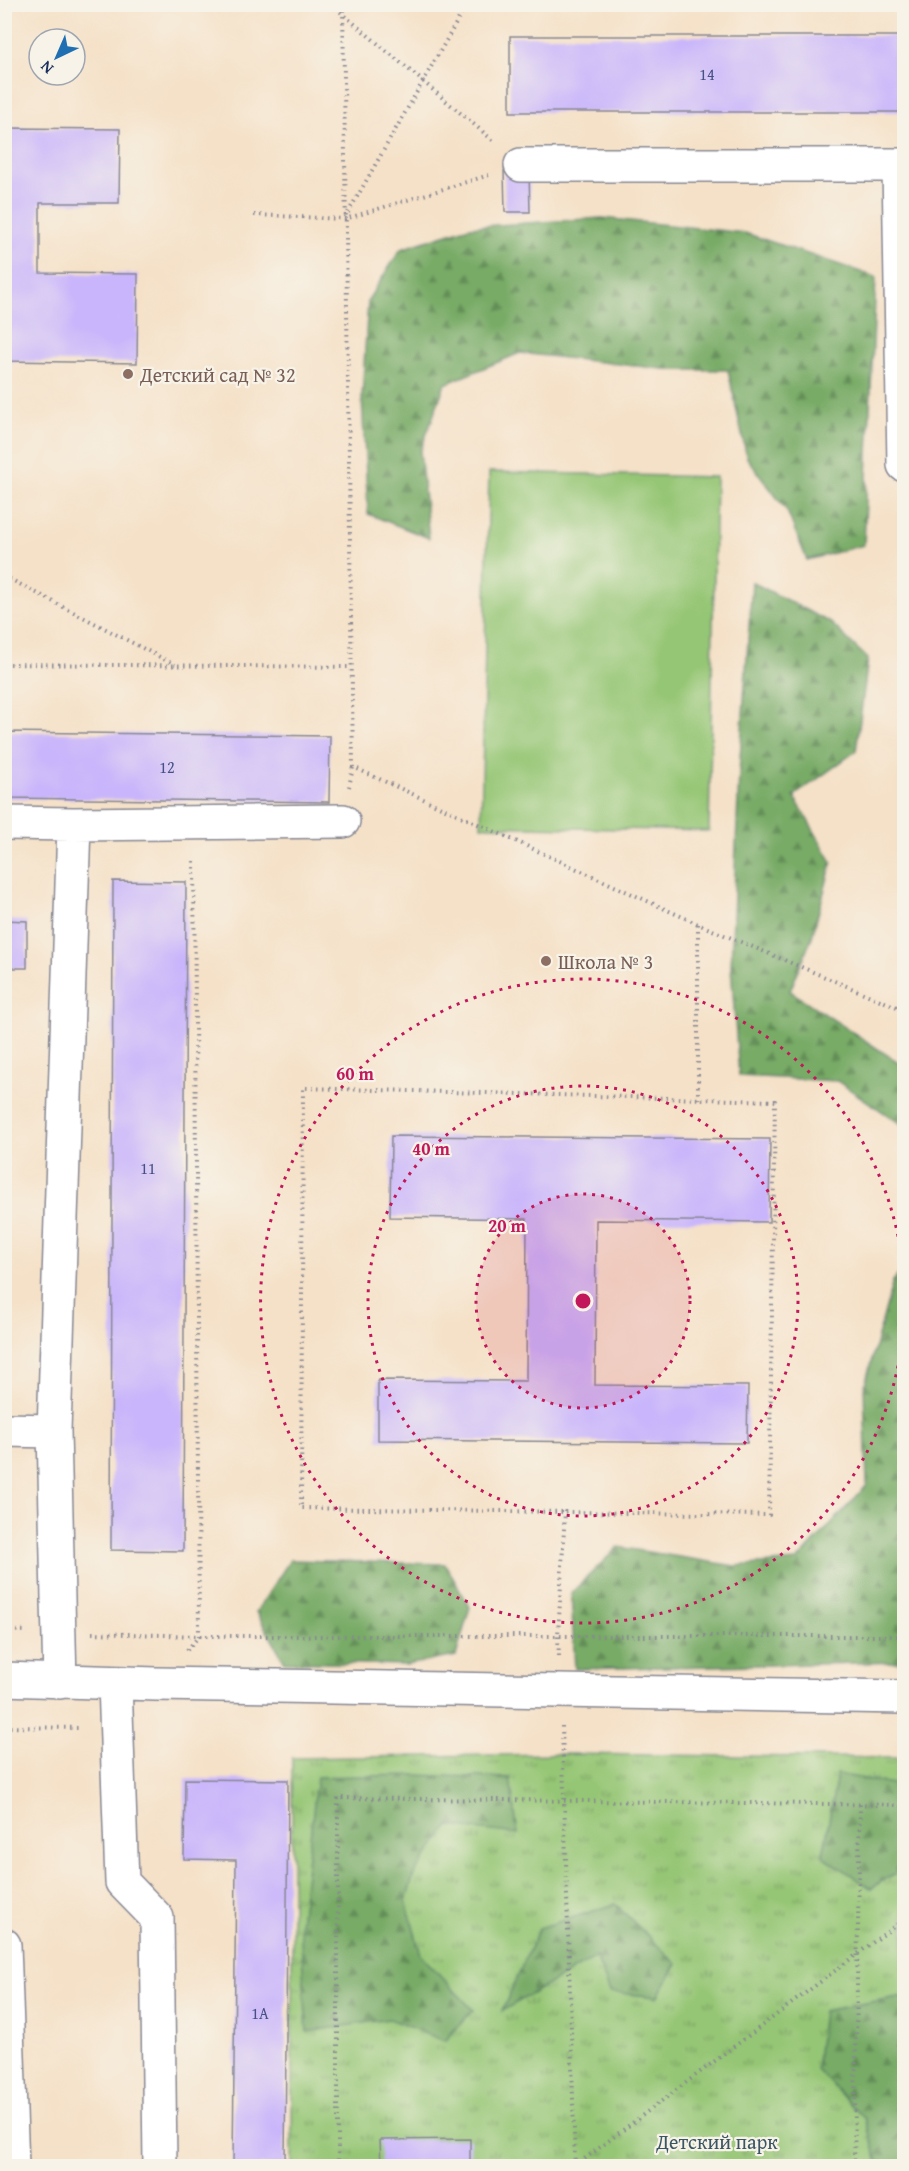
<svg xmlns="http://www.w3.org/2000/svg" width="909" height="2171" font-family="'Gentium Book Plus',serif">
<defs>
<pattern id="grass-tufts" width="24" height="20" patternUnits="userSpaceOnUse" patternTransform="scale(1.5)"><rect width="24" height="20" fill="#95c675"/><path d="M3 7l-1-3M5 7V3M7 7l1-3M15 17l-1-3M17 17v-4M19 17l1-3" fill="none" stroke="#79a163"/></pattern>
<pattern id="forest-firs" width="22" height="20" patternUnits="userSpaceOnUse" patternTransform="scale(1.5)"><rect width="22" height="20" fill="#78ab66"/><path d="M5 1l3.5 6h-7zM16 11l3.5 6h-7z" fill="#628c57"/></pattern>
</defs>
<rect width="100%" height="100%" fill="#f7f3e8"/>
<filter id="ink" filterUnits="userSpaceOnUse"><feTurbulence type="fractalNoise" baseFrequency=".0167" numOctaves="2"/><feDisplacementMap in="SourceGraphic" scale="12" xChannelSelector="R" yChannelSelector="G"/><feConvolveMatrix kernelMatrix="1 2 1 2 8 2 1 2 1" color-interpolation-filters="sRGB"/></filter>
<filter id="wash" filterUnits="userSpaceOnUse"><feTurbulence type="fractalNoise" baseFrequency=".008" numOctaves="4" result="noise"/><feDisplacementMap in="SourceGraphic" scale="24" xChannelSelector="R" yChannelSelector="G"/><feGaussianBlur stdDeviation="1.35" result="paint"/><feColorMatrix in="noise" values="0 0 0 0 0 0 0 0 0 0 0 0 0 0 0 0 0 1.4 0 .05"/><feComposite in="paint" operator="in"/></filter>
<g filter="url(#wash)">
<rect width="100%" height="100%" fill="#f5e1c8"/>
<path fill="url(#grass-tufts)" stroke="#587a6a" stroke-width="1.5" d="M563 1754 904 1758V2166H292V1758Z"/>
<path fill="url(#forest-firs)" stroke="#4a6d62" stroke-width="1.5" d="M602 218 745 233 876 277 864 545 807 560 787 511 747 458 728 370H673L520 353 445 384 420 452 429 538 368 514 362 398 368 300 401 249 469 227Z
M752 582 831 623 868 659 856 751 794 796 832 862 812 937 790 991 904 1066V1126L837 1081 739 1076 731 967 739 773Z
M904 1268V1662L575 1669 571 1593 618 1547 735 1566 797 1561 867 1485 864 1388 893 1281Z
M290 1560 445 1564 470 1607 456 1656 406 1665 285 1662 256 1612Z
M837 1774 904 1786 902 1869 871 1888 823 1856Z
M414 1775 510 1778 518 1834 449 1826 414 1874 406 1901 421 1955 473 2010 445 2041 389 2019 307 2032 300 1925 317 1777Z
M615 1904 677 1964 657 1997 610 1992 596 1957 502 2011 539 1928Z
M904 1996V2166H879L865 2119 816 2069 823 2011Z"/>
<path fill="#95c675" stroke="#587a6a" stroke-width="1.5" d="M489 472 716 477 709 831 481 826Z"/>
<g id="blocks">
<path fill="#c9b5fb" d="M510 36H904V112H510Z
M4 128 120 129 119 203H40V273L138 274 137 363 4 361Z
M504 171H529L530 212H505Z
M4 732 330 736 329 802 4 798Z
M113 881 186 882 183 1551 111 1550Z
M4 920 27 921V968H4Z
M391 1136 770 1139 769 1222 596 1220 595 1385 748 1386 747 1443 378 1440V1380L526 1381 527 1219 390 1217Z
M185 1779 288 1780 285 2166H233L236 1860 184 1859Z
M470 2139V2166H381L380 2140Z"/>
</g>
</g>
<g filter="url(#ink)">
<use href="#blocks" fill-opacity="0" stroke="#888893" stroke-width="1.5"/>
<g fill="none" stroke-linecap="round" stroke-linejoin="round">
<defs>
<path id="minor" d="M521 165H904
M899 165 904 465
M4 823 74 824 54 1431 60 1682
M74 824 343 821
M4 1430 54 1431
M4 1679 156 1684 904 1697
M115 1683 122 1882 157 1918 160 2166
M4 1945 12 2166"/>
</defs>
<use href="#minor" stroke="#888893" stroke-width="36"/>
<path stroke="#888893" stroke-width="4" stroke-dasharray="1.5 4.5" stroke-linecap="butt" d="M331 4 496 143
M343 4 353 767 698 924 904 1010
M254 215 345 219 489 175
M345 218 467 4
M4 576 175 665
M4 664 352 667
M349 787 353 767
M698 924V1099
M4 1630 25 1631
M92 1633 199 1636H904
M187 1650 199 1636 194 858
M559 1656 558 1636 565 1512 769 1515 775 1101 303 1088 301 1508 565 1512
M562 1726 575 2166
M4 1727 82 1728
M338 2166V1798L904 1805
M575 2166 904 1919
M854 2166 860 1804"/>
<use href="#minor" stroke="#fff" stroke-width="33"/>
</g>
</g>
<circle cx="583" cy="1301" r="107" fill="#c2185b" fill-opacity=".12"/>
<g fill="none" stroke="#c2185b" stroke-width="3" stroke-dasharray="3 6">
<circle cx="583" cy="1301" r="107"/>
<circle cx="583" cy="1301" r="215"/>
<path d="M904 1321A322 322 0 1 1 904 1281"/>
</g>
<g fill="#8d6e63" stroke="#f7f3e8" stroke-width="2">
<circle cx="128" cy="374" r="6"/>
<circle cx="546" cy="961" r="6"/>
</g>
<g text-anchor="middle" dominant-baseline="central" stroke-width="4.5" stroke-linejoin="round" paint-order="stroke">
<g font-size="16" fill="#465085">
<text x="707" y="74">14</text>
<text x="167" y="767">12</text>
<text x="148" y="1168">11</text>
<text x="260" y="2013">1А</text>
</g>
<g font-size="20" fill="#785e54" stroke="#f7f3e8" text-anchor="start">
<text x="140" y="374">Детский сад № 32</text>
<text x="558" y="961">Школа № 3</text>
</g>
<g font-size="20" fill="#3a5564" stroke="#f7f3e8">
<text x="717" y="2141">Детский парк</text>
</g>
</g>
<circle cx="583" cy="1301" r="9" fill="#c2185b" stroke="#f7f3e8" stroke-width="3"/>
<g font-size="18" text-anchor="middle" font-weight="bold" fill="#c2185b" stroke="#f7f3e8" stroke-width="4.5" stroke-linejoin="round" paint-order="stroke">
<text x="355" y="1080">60 m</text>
<text x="431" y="1155">40 m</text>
<text x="507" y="1232">20 m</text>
</g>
<rect width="909" height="2171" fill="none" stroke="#f7f3e8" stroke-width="24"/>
<g transform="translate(57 57) rotate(224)"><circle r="28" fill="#f7f3e8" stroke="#9fa5b1" stroke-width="1.5"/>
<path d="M0-4.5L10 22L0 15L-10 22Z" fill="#1f6fb2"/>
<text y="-9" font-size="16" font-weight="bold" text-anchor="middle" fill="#1b2f5e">N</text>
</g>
</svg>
